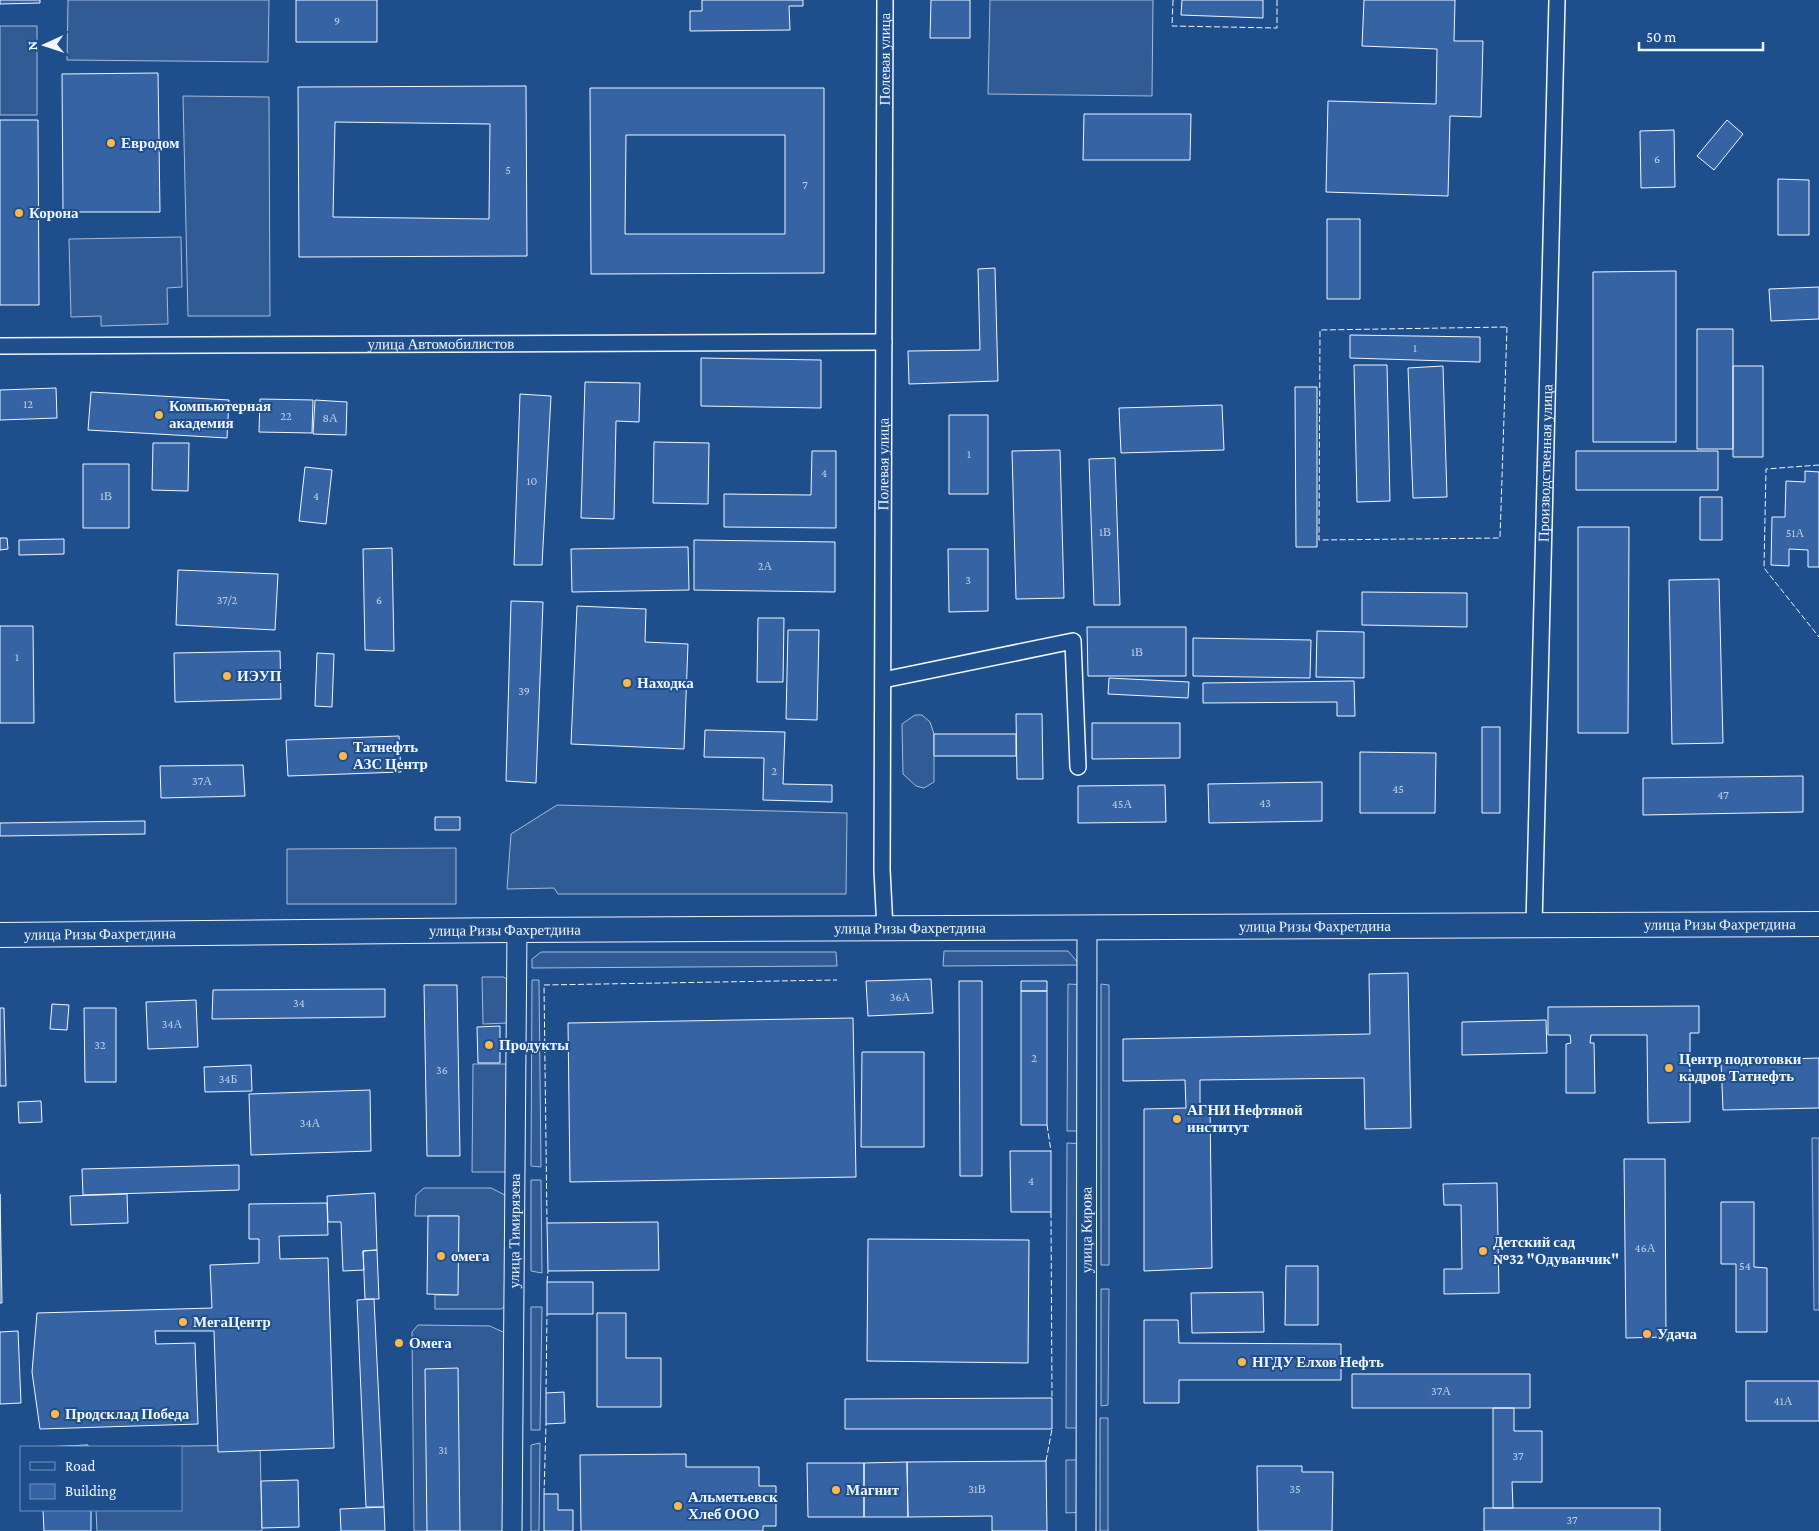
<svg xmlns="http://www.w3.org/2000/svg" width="1819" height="1531" font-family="'Crimson Pro',serif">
<rect width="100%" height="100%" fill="#1f4e8c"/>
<path fill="#305b95" stroke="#a8bbd7" d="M68 0H269L268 62 67 60Z
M990 0H1153L1152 96 988 94Z
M0 26H37V115H0Z
M183 96 269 97 270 316H188Z
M181 237 182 287 167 288 168 324 101 326V316L71 317 69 239Z
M915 715H922L930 722 934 734V782L924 788 916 786 903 774 902 724Z
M557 805 847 813 846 894H558L554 888 507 889 511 834Z
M456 848V904H287V849Z
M944 951H1068L1080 965 943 966Z
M541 952H836L837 966 532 968V959Z
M482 977H504L508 981V1023L483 1024Z
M532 980H539L541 1167 531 1166Z
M1068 984 1087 985V1131H1067Z
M1101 984 1109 985V1265H1101Z
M473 1064H508L507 1172H472Z
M1812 1138H1819V1310H1814Z
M1067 1143 1087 1144V1428H1066Z
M531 1180H541L542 1273 531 1271Z
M424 1188H491L507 1196V1305L501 1309H435V1295H457L458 1216H415L416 1195Z
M1101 1289H1109L1108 1405 1101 1406Z
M531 1307H542L540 1430H531Z
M418 1325 490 1326 507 1334V1531H414L412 1332Z
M1100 1418H1108V1531H1100Z
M540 1443 539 1531H531V1445Z
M260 1445 262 1531H97L96 1510H181V1447H118Z
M1066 1460H1087L1086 1512 1066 1513Z"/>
<path fill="#3563a3" stroke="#f2f6ff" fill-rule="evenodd" d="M0 0H40V3L0 4Z
M296 0H377V42H296Z
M702 0H803V6H789L790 30 690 31V11H702Z
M931 0H970V38H930Z
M1182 0H1263V18L1181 15Z
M1364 0H1455L1454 41H1483L1481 117 1450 116 1448 196 1326 192 1328 101 1436 104 1437 49 1362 46Z
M158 73 160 212H63L62 74Z
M526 86 527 256 299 257 298 87ZM335 122 490 124 489 219 333 217Z
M590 88H824V273L591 274ZM626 135H785V234H625Z
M1084 114H1191L1190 160H1083Z
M0 120H38L39 305H0Z
M1727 120 1743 134 1714 170 1697 156Z
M1674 130 1675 187 1641 188 1640 131Z
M1778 179 1809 180V235H1778Z
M1327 219H1360V299H1327Z
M995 268 998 381 909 384 908 351 980 350 978 269Z
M1676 271V442H1593V272Z
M1819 287V319L1771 321 1769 289Z
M1697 329H1733V449H1697Z
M1350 335 1480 337V362L1350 358Z
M701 358 821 360V408L701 406Z
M1354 365H1387L1390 501 1357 502Z
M1443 366 1447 497 1413 498 1408 368Z
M1733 366H1763V457H1733Z
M585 382 640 383 639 422 616 421 614 519 581 518Z
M1295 387H1317V547H1296Z
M56 388 57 418 0 420V390Z
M91 392 229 400 227 438 88 430Z
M520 394 551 396 542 565H514Z
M260 399 313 400 312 433 259 432Z
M315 400 347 402 346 435 313 434Z
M1222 405 1224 450 1121 453 1119 408Z
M949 415H988V494H949Z
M654 442 709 443 708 504 653 503Z
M153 443H189L188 491 152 490Z
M1060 450 1064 598 1016 599 1012 451Z
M812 451H836V528L724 527V494L811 495Z
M1576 451H1718V490H1576Z
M1115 458 1120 605H1094L1089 459Z
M83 464H129V528H83Z
M305 467 332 470 326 524 299 521Z
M1805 471 1819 472V567H1808V550L1789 549V566L1771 565 1772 517H1785L1786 481 1805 482Z
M1700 497H1722V540H1700Z
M1578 527H1629L1628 733H1578Z
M0 538H7L8 549 0 550Z
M64 539V554L19 555V540Z
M694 540 835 542V592L694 590Z
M688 547 689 590 572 592 571 549Z
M392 548 394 651 365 650 363 549Z
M948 549H988V611L949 612Z
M178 570 278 574 275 630 176 625Z
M1719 579 1723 743 1672 744 1669 580Z
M1362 592 1467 593V627L1362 625Z
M511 601 543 602 536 783 506 781Z
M577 606 646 609 645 642 688 644 684 749 571 744Z
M758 618H784L783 682H757Z
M0 626H33L34 723H0Z
M1087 627H1186V676H1088Z
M788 630H819L817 720 786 719Z
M1317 631 1364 632V678L1316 677Z
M1193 638 1311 640 1310 678 1193 676Z
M280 651 281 699 175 702 174 653Z
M317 653 334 654 332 707 315 706Z
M1109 678 1189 682 1188 698 1108 694Z
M1354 681 1355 716H1337V702L1203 703V683Z
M1016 714H1042L1043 779H1017Z
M1092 723H1180V758L1092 759Z
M1482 727H1500V813H1482Z
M705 730 785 732 783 784 832 785V802L763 800 764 758 704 757Z
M934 734H1016V756H934Z
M399 736 401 772 288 776 286 740Z
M1360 752 1436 753 1435 813H1360Z
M243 765 245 796 161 798 160 766Z
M1803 776V812L1643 815V778Z
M1322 782V821L1209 823 1208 784Z
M1165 785 1166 822 1078 823V786Z
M435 817H460V830H435Z
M145 821V834L0 836V823Z
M1408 973 1411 1128 1365 1129 1364 1078 1200 1080V1106H1210L1212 1268 1144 1271V1109L1186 1108 1185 1080 1123 1081V1039L1370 1034 1369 974Z
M931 979 933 1013 868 1016 866 981Z
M959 981H982V1176H960Z
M1021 981H1047V991H1021Z
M424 985H457L460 1156H427Z
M385 989V1017L212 1019 213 990Z
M1021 991H1047V1125H1021Z
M196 1000 198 1047 148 1049 146 1002Z
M52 1004 69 1005 67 1030 50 1029Z
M1699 1006V1033H1690V1122L1648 1123 1647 1035H1591L1590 1043H1594L1595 1093H1566V1044L1571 1043 1570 1035H1548V1007Z
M0 1008H4L6 1086H0Z
M84 1008H116V1082H85Z
M853 1018 856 1177 570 1182 568 1023Z
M1546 1020 1547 1053 1462 1055V1022Z
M500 1026V1063H478L477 1027Z
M862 1052H924V1147H861Z
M1819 1058V1108L1723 1110 1721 1061Z
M251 1065 252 1091 205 1092 204 1067Z
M370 1090 371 1151 251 1155 249 1094Z
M41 1101 42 1122 19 1123 18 1102Z
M1010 1151H1051V1212H1011Z
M1624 1159H1665L1666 1337 1626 1338Z
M239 1165V1190L83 1195 82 1169Z
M1497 1183 1499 1293 1444 1294V1269H1462L1461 1205H1444L1443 1184Z
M375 1193 377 1250 363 1251 364 1270 343 1271 341 1222H328L327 1196Z
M0 1194 2 1303H0Z
M127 1194 128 1223 71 1225 70 1196Z
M1721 1202H1754V1267L1767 1268V1332H1736V1264H1721Z
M327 1203 328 1235 279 1236 280 1259 328 1258 334 1448 218 1452 214 1331H155L156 1344 195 1343 198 1424 40 1429 32 1372 37 1313 212 1308 210 1265 259 1263V1239H249V1204Z
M428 1216H459L458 1295 427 1294Z
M658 1222 659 1270 548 1271 547 1223Z
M868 1239 1029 1240 1028 1363 867 1361Z
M377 1250 379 1299H365L363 1251Z
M1286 1266H1318V1325H1285Z
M547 1282H593V1314H547Z
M1263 1292 1264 1332 1192 1333 1191 1293Z
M374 1299 384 1507H366L357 1300Z
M597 1313H626V1358H661V1407H597Z
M1144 1320H1178L1179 1343 1341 1344V1380H1179V1403H1144Z
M18 1331 21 1403 0 1404V1332Z
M458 1368 460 1531H427L425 1369Z
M1352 1374H1530V1408H1352Z
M1746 1381H1819V1421H1746Z
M564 1392 565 1423 546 1424V1393Z
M1052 1398V1429H845V1399Z
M1493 1408H1514V1431H1542V1482H1512L1513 1508H1493Z
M88 1445V1447H41Z
M686 1454V1467H759V1486H776V1526H763V1531H581L580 1455Z
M1046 1461 1047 1531H992V1516L908 1517 907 1462Z
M907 1462 908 1517H864V1463Z
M807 1463H864V1517H808Z
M1257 1466H1302V1472H1333L1332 1531H1258Z
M298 1480 299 1527 262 1528 261 1481Z
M544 1494H558V1510H573V1531H544Z
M384 1507 385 1531H341L340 1509Z
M1484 1508H1660V1531H1484Z
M43 1510H91V1531H44Z"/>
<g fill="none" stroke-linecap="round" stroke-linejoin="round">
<defs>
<g id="minor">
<path id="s1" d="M0 346 884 342"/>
<path d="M883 680 1073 641 1078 767"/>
<path id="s2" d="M1534 925 1557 0"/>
<path id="s3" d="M885 929 882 870 885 0"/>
</g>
<g id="tertiary">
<path id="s4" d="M512 1531 517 930"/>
<path id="s5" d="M1086 1531 1087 928"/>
</g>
<g id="primary">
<path id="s6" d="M0 935 517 930 1819 924"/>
</g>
</defs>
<use href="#minor" stroke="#f2f6ff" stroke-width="18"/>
<use href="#tertiary" stroke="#f2f6ff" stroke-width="21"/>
<use href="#primary" stroke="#f2f6ff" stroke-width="26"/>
<use href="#minor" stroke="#1f4e8c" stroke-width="15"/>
<use href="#tertiary" stroke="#1f4e8c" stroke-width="19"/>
<use href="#primary" stroke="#1f4e8c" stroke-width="24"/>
<path stroke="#f2f6ff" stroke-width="1" stroke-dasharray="6 2.5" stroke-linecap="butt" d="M1173 0 1172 26 1277 28V0
M1507 327 1500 538 1319 540 1320 330Z
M1819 465 1766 469 1764 568 1819 637
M1047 1125 1051 1151
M1051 1212 1052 1398
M547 1223 544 985 837 980
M547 1282 548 1271
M546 1393 547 1314
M1046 1461 1052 1429
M544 1494 546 1424"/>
</g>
<g fill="#ffb74d" stroke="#1f4e8c" stroke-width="2">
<circle cx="111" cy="143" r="5"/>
<circle cx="19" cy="213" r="5"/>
<circle cx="159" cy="415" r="5"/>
<circle cx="227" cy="676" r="5"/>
<circle cx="627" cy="683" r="5"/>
<circle cx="343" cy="756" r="5"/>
<circle cx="489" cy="1045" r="5"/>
<circle cx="1669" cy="1068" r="5"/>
<circle cx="1177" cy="1119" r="5"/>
<circle cx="1483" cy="1251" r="5"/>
<circle cx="441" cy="1256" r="5"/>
<circle cx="183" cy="1322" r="5"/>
<circle cx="1647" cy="1334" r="5"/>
<circle cx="399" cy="1343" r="5"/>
<circle cx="1242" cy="1362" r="5"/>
<circle cx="55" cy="1414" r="5"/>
<circle cx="836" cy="1490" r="5"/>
<circle cx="678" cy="1506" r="5"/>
</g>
<g text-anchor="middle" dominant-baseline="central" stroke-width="4" stroke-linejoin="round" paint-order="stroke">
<g font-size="12" fill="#c3d1e8">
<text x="337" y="21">9</text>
<text x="1657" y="159">6</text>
<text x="508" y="170">5</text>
<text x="805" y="185">7</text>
<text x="1415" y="348">1</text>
<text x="28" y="404">12</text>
<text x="286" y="416">22</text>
<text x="330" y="418">8А</text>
<text x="969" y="454">1</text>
<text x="824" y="473">4</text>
<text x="532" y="481">10</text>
<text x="106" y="496">1В</text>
<text x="316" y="496">4</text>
<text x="1105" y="532">1В</text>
<text x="1795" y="533">51А</text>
<text x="765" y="566">2А</text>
<text x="968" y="580">3</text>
<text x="227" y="600">37/2</text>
<text x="379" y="600">6</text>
<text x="1137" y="652">1В</text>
<text x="17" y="657">1</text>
<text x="524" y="691">39</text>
<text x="774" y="771">2</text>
<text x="202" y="781">37А</text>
<text x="1398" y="789">45</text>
<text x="1723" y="795">47</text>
<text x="1265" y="803">43</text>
<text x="1122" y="804">45А</text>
<text x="900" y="997">36А</text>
<text x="299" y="1003">34</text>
<text x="172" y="1024">34А</text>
<text x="100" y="1045">32</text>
<text x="1034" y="1058">2</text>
<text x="442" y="1070">36</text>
<text x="228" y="1079">34Б</text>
<text x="310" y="1123">34А</text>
<text x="1031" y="1181">4</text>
<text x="1645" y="1248">46А</text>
<text x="1745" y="1266">54</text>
<text x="1441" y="1391">37А</text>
<text x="1783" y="1401">41А</text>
<text x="443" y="1450">31</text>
<text x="1518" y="1456">37</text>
<text x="977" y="1489">31В</text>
<text x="1295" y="1489">35</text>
<text x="1572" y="1520">37</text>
</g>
<g font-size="15" fill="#f2f6ff" stroke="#1f4e8c">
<text stroke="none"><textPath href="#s3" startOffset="870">Полевая улица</textPath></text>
<text stroke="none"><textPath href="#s1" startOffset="441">улица Автомобилистов</textPath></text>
<text stroke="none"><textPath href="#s2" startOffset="462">Производственная улица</textPath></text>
<text stroke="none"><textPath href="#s3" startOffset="465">Полевая улица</textPath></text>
<text stroke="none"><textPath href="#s6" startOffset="1720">улица Ризы Фахретдина</textPath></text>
<text stroke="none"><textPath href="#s6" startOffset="1315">улица Ризы Фахретдина</textPath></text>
<text stroke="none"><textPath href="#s6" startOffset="910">улица Ризы Фахретдина</textPath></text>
<text stroke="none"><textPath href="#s6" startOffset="505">улица Ризы Фахретдина</textPath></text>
<text stroke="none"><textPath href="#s6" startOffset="100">улица Ризы Фахретдина</textPath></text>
<text stroke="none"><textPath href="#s5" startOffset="301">улица Кирова</textPath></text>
<text stroke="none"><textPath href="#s4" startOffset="300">улица Тимирязева</textPath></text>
</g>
<g font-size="15" font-weight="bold" fill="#f2f6ff" stroke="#1f4e8c" text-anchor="start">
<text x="121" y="143">Евродом</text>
<text x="29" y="213">Корона</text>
<text x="169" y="406">Компьютерная<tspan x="169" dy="17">академия</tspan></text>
<text x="237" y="676">ИЭУП</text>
<text x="637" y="683">Находка</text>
<text x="353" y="747">Татнефть<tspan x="353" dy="17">АЗС Центр</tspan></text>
<text x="499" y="1045">Продукты</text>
<text x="1679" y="1059">Центр подготовки<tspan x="1679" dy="17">кадров Татнефть</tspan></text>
<text x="1187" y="1110">АГНИ Нефтяной<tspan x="1187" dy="17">институт</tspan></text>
<text x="1493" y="1242">Детский сад<tspan x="1493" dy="17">№32 "Одуванчик"</tspan></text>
<text x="451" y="1256">омега</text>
<text x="193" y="1322">МегаЦентр</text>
<text x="1657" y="1334">Удача</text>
<text x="409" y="1343">Омега</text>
<text x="1252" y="1362">НГДУ Елхов Нефть</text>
<text x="65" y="1414">Продсклад Победа</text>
<text x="846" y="1490">Магнит</text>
<text x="688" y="1497">Альметьевск<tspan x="688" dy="17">Хлеб ООО</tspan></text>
</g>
</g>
<rect x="20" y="1446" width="162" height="65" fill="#1f4e8c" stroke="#7391ba"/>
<rect x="30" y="1462" width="25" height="8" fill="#1f4e8c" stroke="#7391ba"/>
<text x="65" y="1471" font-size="15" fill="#f2f6ff">Road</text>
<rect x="30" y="1484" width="25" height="15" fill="#3563a3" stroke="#7391ba"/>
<text x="65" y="1496" font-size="15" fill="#f2f6ff">Building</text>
<g transform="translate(45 45) rotate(267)" stroke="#1f4e8c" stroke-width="4" paint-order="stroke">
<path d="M0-4L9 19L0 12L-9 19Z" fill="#f2f6ff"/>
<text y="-8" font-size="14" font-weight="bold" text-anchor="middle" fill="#f2f6ff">N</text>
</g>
<path d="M1639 42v8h124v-8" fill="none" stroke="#f2f6ff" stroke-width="2.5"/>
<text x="1646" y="42" font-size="15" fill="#f2f6ff" stroke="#1f4e8c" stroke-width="4" paint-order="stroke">50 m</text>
</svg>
